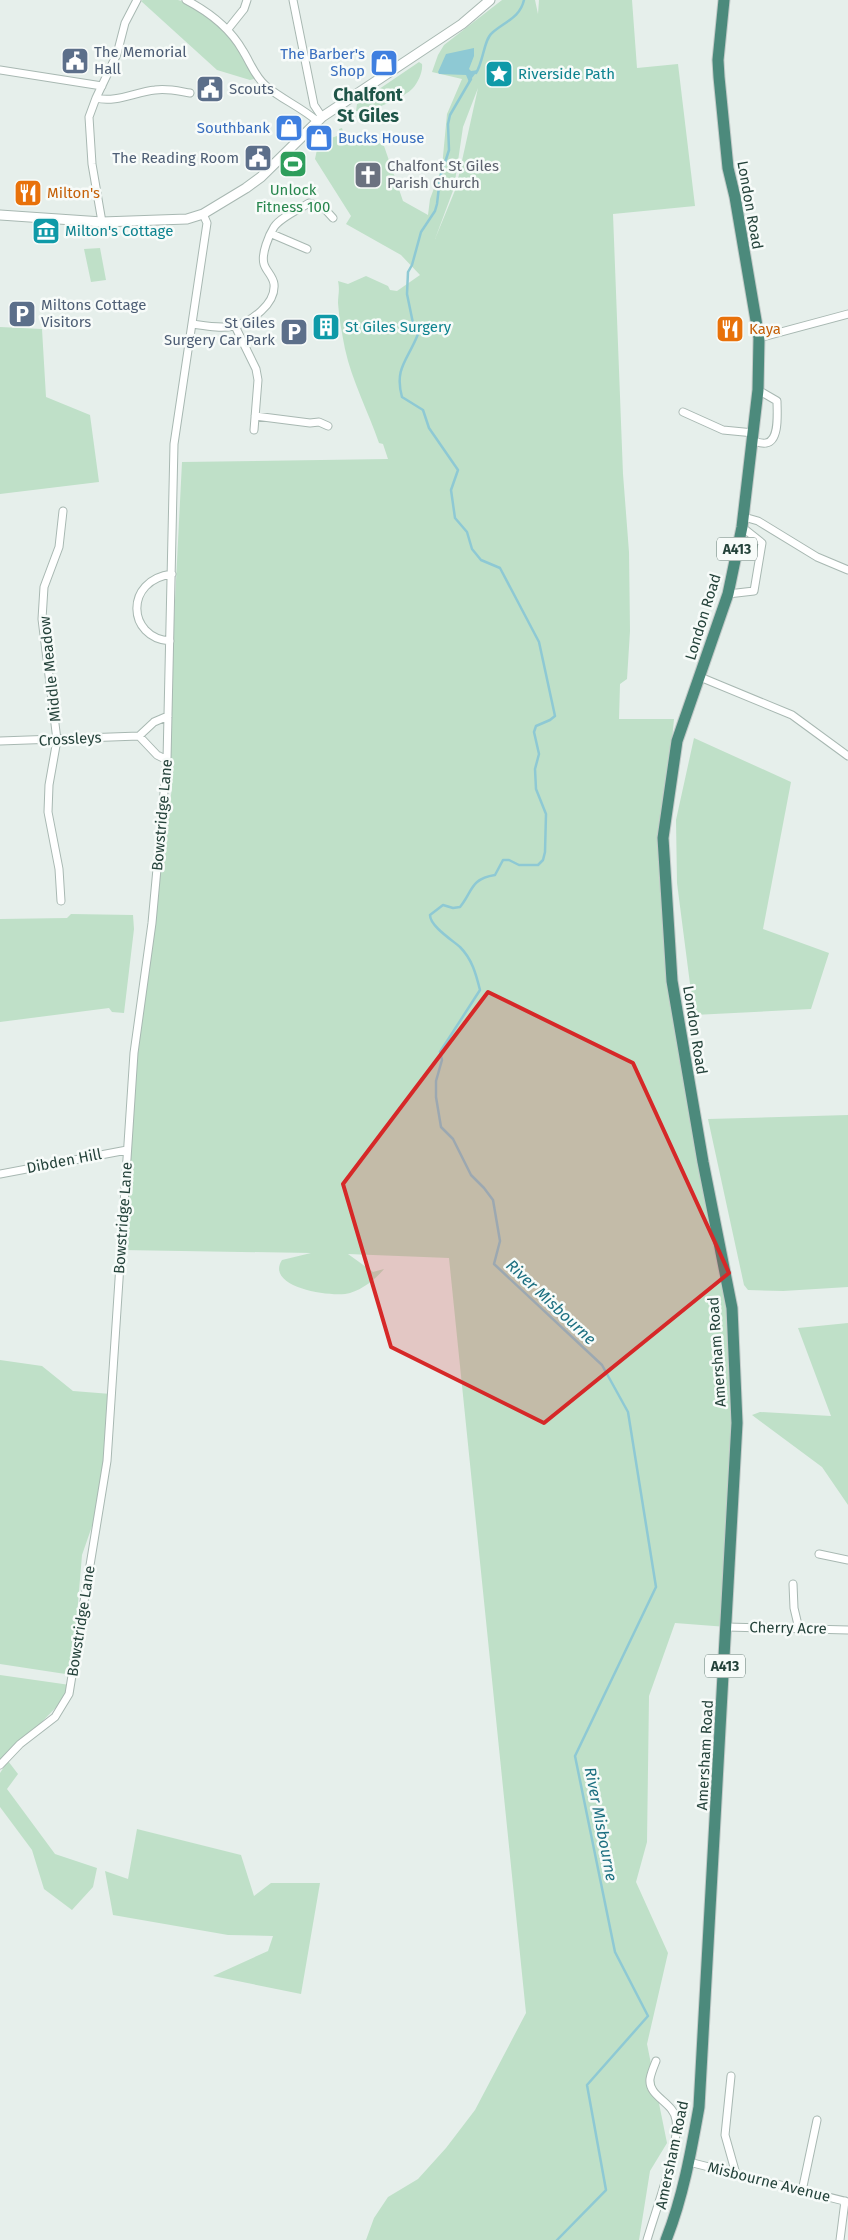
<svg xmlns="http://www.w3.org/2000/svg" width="848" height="2240" font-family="'Fira Sans',sans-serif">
<rect width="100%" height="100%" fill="#e6efeb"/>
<path fill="#bfe0c8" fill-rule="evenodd" d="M143 0C153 0 167 0 178 0 204 7 250 53 254 79L250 80 217 70 141 1Z
M502 0H535L538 14 539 0H632L637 68 678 64 695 206 613 214 623 474 629 552 630 631 627 679 620 684 619 719H674L663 838 674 997 732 1308 740 1424 727 1627 675 1623 649 1696 647 1842 636 1882 668 1953 647 2044 667 2143 650 2171 639 2240H366L374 2218 388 2197 418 2179 446 2148 475 2110 526 2013 449 1258 348 1254 373 1272 384 1269C376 1279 363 1289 350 1293 334 1298 264 1288 282 1260L311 1253 122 1250 134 1053 172 788 167 760 182 462 388 459 383 444 379 443C368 411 352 381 345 349 342 334 339 318 338 303 338 295 340 290 338 281L348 284 366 276 388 286 390 290 397 291 420 275 401 255 346 224 351 216 315 159 318 145 325 140 340 135 339 129 342 128 344 135C359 132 372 138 384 146L403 201 428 215 430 199 442 167 447 114 462 79 432 72 438 55 444 45ZM478 88 456 188 435 239 454 188 463 127Z
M419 62 422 64C423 72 418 82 413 88 404 98 367 114 356 111L357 104Z
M100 248 106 280 91 282 84 249Z
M0 327 42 329 46 397 90 415 99 482 0 494Z
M694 738 791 782 763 929 829 953 811 1009 694 1015 677 883 676 820Z
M71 914 133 915 134 929 124 1013 112 1012 109 1008 0 1022V919L67 918Z
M848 1115V1287L783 1291 748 1290 744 1285 708 1119Z
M848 1323V1505L822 1467 752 1415 760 1412 831 1416 798 1328Z
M0 1360 42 1366 73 1391 111 1394 99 1506 82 1555 72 1675 0 1664Z
M0 1675 70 1685 69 1694 0 1765Z
M8 1761 18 1774 7 1789 55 1854 97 1868 93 1887 72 1910 44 1889 32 1850 0 1807V1773Z
M137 1829 241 1855 254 1896 271 1883H320L301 1994 213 1976 268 1951 273 1936 228 1935 113 1915 105 1871 128 1879Z"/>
<path fill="#8ec9d4" d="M474 48V56L469 69 471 71 478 70 469 82 466 75 439 74 438 72 446 54Z"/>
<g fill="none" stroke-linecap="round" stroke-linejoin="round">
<path stroke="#8ec9d4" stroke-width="2.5" d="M476 73C483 63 484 39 492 33 504 22 520 18 524 0
M471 79 450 115 448 124 449 150 440 178 437 204 435 211 421 232 412 265 408 272 407 294 414 328 418 334C408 360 394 368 402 397L423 410 429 428 458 470 451 490 455 518 467 532 472 549 481 560 500 568 539 642 555 716 550 720 536 726 534 732 539 754 535 769 536 789 546 814 545 852 543 860 538 865H519L509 860H503L495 875C470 879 473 891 460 907L453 908 443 905 430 915C430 926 452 940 460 947 472 959 476 974 480 990L440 1052 442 1060 436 1081V1097L441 1127 453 1139 471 1175 484 1188 493 1200 500 1241 494 1264 602 1365 628 1412 656 1587 575 1756 615 1952 648 2016 587 2085 606 2190 557 2240"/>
<defs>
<path id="minor" d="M186 0C209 12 230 28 243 51 250 62 255 77 266 86 281 99 301 107 317 121
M293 0 314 105 322 117
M228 29 244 9 247 0
M0 70 102 86
M96 98C116 103 135 92 155 90 167 88 178 91 190 93
M102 222 92 164 89 117 96 98 117 54 125 23 137 0
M272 234 307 249
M192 324C206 326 221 329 234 326 251 322 276 304 274 284 273 276 266 271 264 264 261 254 269 235 274 227 281 217 298 210 309 203L323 207 333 218
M235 326 256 369 258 380 254 430
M759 338 848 314
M683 412 723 430 754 433
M255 416 310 423 319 422 328 426
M753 441C757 442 762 444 766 443 780 441 777 412 777 401L758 390
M744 517 758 521 817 557 848 570
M728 594 754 591 762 543 742 527
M170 641C127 638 124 580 172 574
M700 677 792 715 848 756
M139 736 157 755 167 760
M0 741 139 736 154 722 168 716
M61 901 59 869 48 812 49 785 57 740 42 619 44 587 59 547 63 511
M0 1174 127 1150
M819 1554 848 1560
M793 1584 794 1608 799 1629
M727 1627 848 1630
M0 1765 20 1744 55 1717 69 1694 107 1461 134 1053 152 923 167 760 174 444 207 223 203 214
M731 2076 725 2135 736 2174
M689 2162 848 2202
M802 2191 817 2120
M647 2240C655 2212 680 2146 676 2120 674 2102 648 2097 650 2079 651 2073 654 2066 656 2061
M840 2240 845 2201"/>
<path id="tertiary" d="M0 215 102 222 187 219 203 214 246 188 261 177 322 117 462 24 490 0"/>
<path id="trunk" d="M666 2240C683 2197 691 2152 699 2107L737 1423 732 1308 703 1162 672 981 663 838 677 741 728 594 742 527 758 390 759 338 735 197 728 168 719 77 718 60 724 0"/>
</defs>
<use href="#minor" stroke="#a8b8b2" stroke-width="9"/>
<use href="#tertiary" stroke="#a8b8b2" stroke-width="11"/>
<use href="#trunk" stroke="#c2cac8" stroke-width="13"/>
<use href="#minor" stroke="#fff" stroke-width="7"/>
<use href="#tertiary" stroke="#fff" stroke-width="9"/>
<use href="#trunk" stroke="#4c8a7c" stroke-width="11"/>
</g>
<path fill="#d62828" fill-opacity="0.2" stroke="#d62828" stroke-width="4" stroke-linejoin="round" d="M488 992 633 1063 729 1273 544 1423 391 1347 343 1184Z"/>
<defs>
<symbol id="civic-square" viewBox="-11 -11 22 22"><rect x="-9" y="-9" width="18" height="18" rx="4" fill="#5c6f8a" stroke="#f7fbf9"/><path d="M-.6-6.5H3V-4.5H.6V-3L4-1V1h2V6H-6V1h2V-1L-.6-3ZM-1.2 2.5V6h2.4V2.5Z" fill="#fff"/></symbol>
<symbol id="shop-square" viewBox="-11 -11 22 22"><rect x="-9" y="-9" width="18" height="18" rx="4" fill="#3f7fe0" stroke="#f7fbf9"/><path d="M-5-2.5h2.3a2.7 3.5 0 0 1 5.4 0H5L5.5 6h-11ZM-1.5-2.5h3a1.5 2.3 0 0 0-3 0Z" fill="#fff"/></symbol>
<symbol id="sight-square" viewBox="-11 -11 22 22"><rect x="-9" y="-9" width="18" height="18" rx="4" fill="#0f9aa8" stroke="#f7fbf9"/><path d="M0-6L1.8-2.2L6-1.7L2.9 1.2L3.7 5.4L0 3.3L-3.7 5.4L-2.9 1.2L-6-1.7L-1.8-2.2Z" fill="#fff"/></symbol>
<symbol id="stadium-square" viewBox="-11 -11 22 22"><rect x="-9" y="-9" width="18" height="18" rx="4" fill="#2e9e5b" stroke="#f7fbf9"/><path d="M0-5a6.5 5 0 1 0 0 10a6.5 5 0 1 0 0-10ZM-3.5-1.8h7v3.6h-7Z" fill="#fff"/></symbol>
<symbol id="church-square" viewBox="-11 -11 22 22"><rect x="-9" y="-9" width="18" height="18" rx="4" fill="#6b7280" stroke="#f7fbf9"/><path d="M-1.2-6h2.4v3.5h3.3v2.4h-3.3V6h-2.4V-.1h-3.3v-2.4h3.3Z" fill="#fff"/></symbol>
<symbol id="restaurant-square" viewBox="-11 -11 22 22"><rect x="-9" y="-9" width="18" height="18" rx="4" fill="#e8710a" stroke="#f7fbf9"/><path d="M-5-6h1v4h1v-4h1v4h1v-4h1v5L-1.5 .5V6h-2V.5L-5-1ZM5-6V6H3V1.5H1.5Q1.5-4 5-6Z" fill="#fff"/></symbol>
<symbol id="museum-square" viewBox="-11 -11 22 22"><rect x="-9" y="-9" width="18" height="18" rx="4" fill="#0f9aa8" stroke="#f7fbf9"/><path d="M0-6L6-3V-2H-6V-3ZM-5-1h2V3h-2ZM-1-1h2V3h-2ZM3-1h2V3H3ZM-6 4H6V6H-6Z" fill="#fff"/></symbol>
<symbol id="parking-square" viewBox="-11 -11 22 22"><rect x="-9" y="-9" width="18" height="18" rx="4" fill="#5c6f8a" stroke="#f7fbf9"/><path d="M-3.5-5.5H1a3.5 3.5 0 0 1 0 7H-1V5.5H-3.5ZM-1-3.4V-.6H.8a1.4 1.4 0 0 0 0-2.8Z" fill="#fff"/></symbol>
<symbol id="building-square" viewBox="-11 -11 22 22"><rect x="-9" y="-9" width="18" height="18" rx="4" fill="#0f9aa8" stroke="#f7fbf9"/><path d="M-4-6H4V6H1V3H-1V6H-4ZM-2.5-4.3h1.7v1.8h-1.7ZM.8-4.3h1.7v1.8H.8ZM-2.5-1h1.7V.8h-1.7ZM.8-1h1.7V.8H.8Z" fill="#fff"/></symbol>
</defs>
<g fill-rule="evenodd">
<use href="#civic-square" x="59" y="45" width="32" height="32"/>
<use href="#shop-square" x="368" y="47" width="32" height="32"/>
<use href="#sight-square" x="483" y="58" width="32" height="32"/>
<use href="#civic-square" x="194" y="73" width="32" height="32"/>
<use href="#shop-square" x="273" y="112" width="32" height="32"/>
<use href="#shop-square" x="303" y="122" width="32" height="32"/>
<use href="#civic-square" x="242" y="142" width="32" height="32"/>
<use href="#stadium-square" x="277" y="148" width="32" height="32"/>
<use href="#church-square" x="352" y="159" width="32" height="32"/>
<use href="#restaurant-square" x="12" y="177" width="32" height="32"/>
<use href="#museum-square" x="30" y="215" width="32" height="32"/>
<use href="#parking-square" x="6" y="298" width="32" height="32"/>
<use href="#building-square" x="310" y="311" width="32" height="32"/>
<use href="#restaurant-square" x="714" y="313" width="32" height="32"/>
<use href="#parking-square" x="278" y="316" width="32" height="32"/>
</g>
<g text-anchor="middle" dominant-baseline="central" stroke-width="5" stroke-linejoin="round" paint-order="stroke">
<g fill="#f7fbf9" stroke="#637a73" stroke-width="1">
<rect x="717" y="537.5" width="40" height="23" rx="4"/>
<rect x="705" y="1654.5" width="40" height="23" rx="4"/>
</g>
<g font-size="14" font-weight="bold" fill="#24423a">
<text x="737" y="549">A413</text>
<text x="725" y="1666">A413</text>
</g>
<g font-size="15" fill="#4e5e75" stroke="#f7fbf9" text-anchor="start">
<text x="94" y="52">The Memorial<tspan x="94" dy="17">Hall</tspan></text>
<text x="229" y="89">Scouts</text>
<text x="239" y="158" text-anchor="end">The Reading Room</text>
<text x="41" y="305">Miltons Cottage<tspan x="41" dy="17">Visitors</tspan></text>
<text x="275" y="323" text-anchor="end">St Giles<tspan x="275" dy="17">Surgery Car Park</tspan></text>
</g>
<g font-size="15" fill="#366cbe" stroke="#f7fbf9" text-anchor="end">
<text x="365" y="54">The Barber's<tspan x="365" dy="17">Shop</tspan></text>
<text x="270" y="128">Southbank</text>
<text x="338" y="138" text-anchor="start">Bucks House</text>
</g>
<g font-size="15" fill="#0d838f" stroke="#f7fbf9" text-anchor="start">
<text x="518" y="74">Riverside Path</text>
<text x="65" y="231">Milton's Cottage</text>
<text x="345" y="327">St Giles Surgery</text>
</g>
<g font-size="15" fill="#5b616d" stroke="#f7fbf9" text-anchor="start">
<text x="387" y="166">Chalfont St Giles<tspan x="387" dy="17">Parish Church</tspan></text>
</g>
<g font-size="15" fill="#27864d" stroke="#f7fbf9">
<text x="293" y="190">Unlock<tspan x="293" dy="17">Fitness 100</tspan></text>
</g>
<g font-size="15" fill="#c56008" stroke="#f7fbf9" text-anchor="start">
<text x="47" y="193">Milton's</text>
<text x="749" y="329">Kaya</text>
</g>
<g font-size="15" fill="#24423a" stroke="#f7fbf9">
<text transform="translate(750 205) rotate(80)">London Road</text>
<text transform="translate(703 617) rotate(-73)">London Road</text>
<text transform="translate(50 669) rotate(-96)">Middle Meadow</text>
<text transform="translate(70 739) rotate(-3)">Crossleys</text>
<text transform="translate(162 815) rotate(-85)">Bowstridge Lane</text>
<text transform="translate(695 1030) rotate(81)">London Road</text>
<text transform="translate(64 1161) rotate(-11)">Dibden Hill</text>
<text transform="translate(123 1218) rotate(-86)">Bowstridge Lane</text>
<text transform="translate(717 1352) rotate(-94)">Amersham Road</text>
<text transform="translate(81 1621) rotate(-81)">Bowstridge Lane</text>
<text transform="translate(788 1628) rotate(1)">Cherry Acre</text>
<text transform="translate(705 1755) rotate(-87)">Amersham Road</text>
<text transform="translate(672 2155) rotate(-78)">Amersham Road</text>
<text transform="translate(769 2182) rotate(14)">Misbourne Avenue</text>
</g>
<g font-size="16" font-style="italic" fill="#1c6f80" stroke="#f7fbf9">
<text transform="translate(551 1302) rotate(43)">River Misbourne</text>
<text transform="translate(601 1824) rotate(79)">River Misbourne</text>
</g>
<g font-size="18" font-weight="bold" fill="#1f5548" stroke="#f7fbf9">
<text x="368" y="95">Chalfont<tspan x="368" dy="21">St Giles</tspan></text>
</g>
</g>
</svg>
